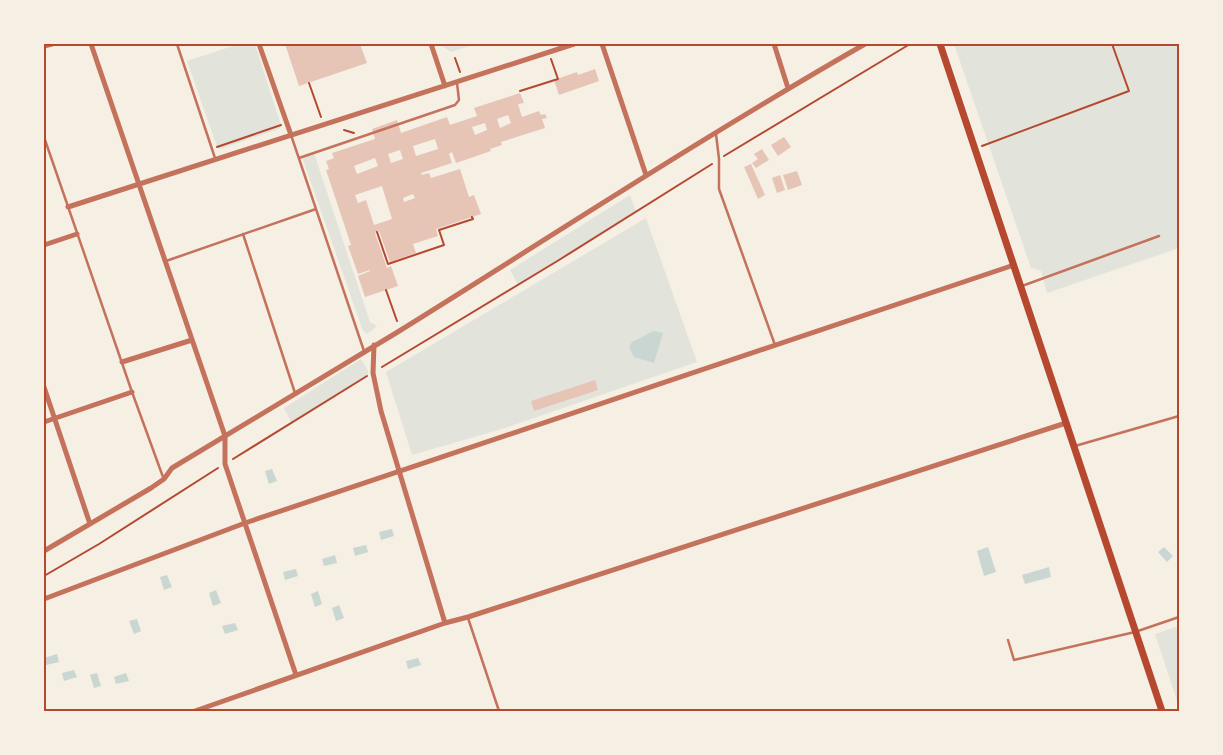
<svg xmlns="http://www.w3.org/2000/svg" width="1223" height="755" font-family="Ubuntu,sans-serif">
<rect width="100%" height="100%" fill="#f6efe4"/>
<path fill="#e2e4dc" d="M239 44H255L281 125 279 129 220 149 217 147 187 61Z
M441 44H476L451 52 442 46Z
M954 44H1179V248L1047 293 1041 271 1031 268Z
M314 153 370 322 377 326 367 334 363 331 302 157Z
M630 195 636 211 518 285 510 270Z
M646 218 697 362 502 429 412 455 386 372Z
M361 359 368 371V376L291 422 284 408Z
M1179 626V707L1155 634Z"/>
<path fill="#c9d6d2" d="M654 331 663 333 654 363 634 357 629 347 632 342Z
M272 469 277 481 269 484 265 471Z
M392 529 394 536 381 540 379 532Z
M366 545 368 552 355 556 353 548Z
M988 547 996 572 984 576 977 551Z
M1164 547 1173 556 1167 562 1158 552Z
M335 555 337 563 324 566 322 559Z
M1049 567 1051 577 1025 584 1022 575Z
M296 569 298 576 285 580 283 572Z
M167 575 172 587 164 590 160 577Z
M216 590 221 603 213 606 209 593Z
M318 591 322 604 315 607 311 594Z
M339 605 344 618 336 621 332 608Z
M137 619 141 631 134 634 129 621Z
M235 623 238 630 225 634 222 626Z
M57 654 59 662 46 665 44 658Z
M418 658 421 665 408 669 406 661Z
M74 670 77 677 64 681 62 673Z
M97 673 101 686 94 688 90 675Z
M126 673 129 681 116 684 114 677Z"/>
<path fill="#e6c5b7" fill-rule="evenodd" d="M285 44H360L367 63 299 86Z
M595 69 599 81 559 95 554 80 577 72 578 75Z
M520 93 524 103 518 104 522 117 539 111 541 115 545 114 547 118 542 119 545 128 501 142 502 145 490 149 491 151 456 163 452 152 449 154 452 163 421 173 422 175 429 173 431 178 460 169 469 197 474 195 481 214 436 229 438 236 413 244 416 253 390 262 379 231 375 233 387 268 391 266 398 286 365 297 358 276 370 271V270L358 274 348 246 351 245 326 170 329 169 326 161 334 158 332 153 375 139 372 129 397 120 401 133 447 117 450 125 477 116 474 108ZM508 115 511 123 500 128 497 119ZM485 123 487 130 475 135 472 127ZM435 139 438 149 416 156 413 146ZM400 150 403 159 391 163 388 154ZM375 158 378 166 357 174 354 166ZM382 186 392 219 374 225 366 200 358 203 355 195ZM413 194 415 198 404 202 403 198Z
M784 137 791 147 778 156 771 145Z
M762 149 769 160 756 168 752 163 758 159 754 154Z
M751 164 765 195 758 199 744 167Z
M797 171 802 185 788 190 783 175Z
M780 175 785 190 777 193 772 178Z
M595 380 598 390 534 411 531 401Z"/>
<g fill="none" stroke-linecap="round" stroke-linejoin="round">
<path stroke="#b5482f" stroke-width="2" d="M455 58 460 72
M309 83 321 117
M520 91 558 79 551 59
M344 130 354 133
M982 146 1129 91 1112 44
M217 147 281 125
M724 156 910 44
M377 232 388 264 444 245 439 230 473 219 472 217
M386 290 397 321
M382 367 559 260 712 164
M233 459 367 376
M44 576 99 544 218 468"/>
<path stroke="#c5725c" stroke-width="2.5" d="M177 44 215 158
M716 134 719 159V189L775 345
M291 135 364 351
M44 137 132 392 163 477
M299 158 455 105 459 100 457 83
M243 234 295 393
M166 261 316 209
M1022 286 1159 236
M1075 446 1179 416
M468 618 499 711
M1008 640 1014 660 1135 632 1179 617"/>
<path stroke="#c5725c" stroke-width="5" d="M91 44 225 436V464L296 675
M259 44 291 135
M431 44 445 86
M602 44 646 175
M774 44 788 88
M44 46 52 44
M68 207 574 44
M44 245 77 234
M374 345 373 373 381 411 445 623
M122 362 192 340
M44 387 90 524
M44 422 132 392
M44 551 151 488 164 479 172 468C246 423 321 379 396 333 552 236 706 135 865 44
M44 599 245 523 1014 265
M195 711 445 623 468 617 1066 423"/>
<path stroke="#b5482f" stroke-width="7" d="M940 44 1162 711"/>
</g>
<rect width="1223" height="755" fill="none" stroke="#f6efe4" stroke-width="90"/>
<rect x="45" y="45" width="1133" height="665" fill="none" stroke="#b5482f" stroke-width="2"/>
</svg>
